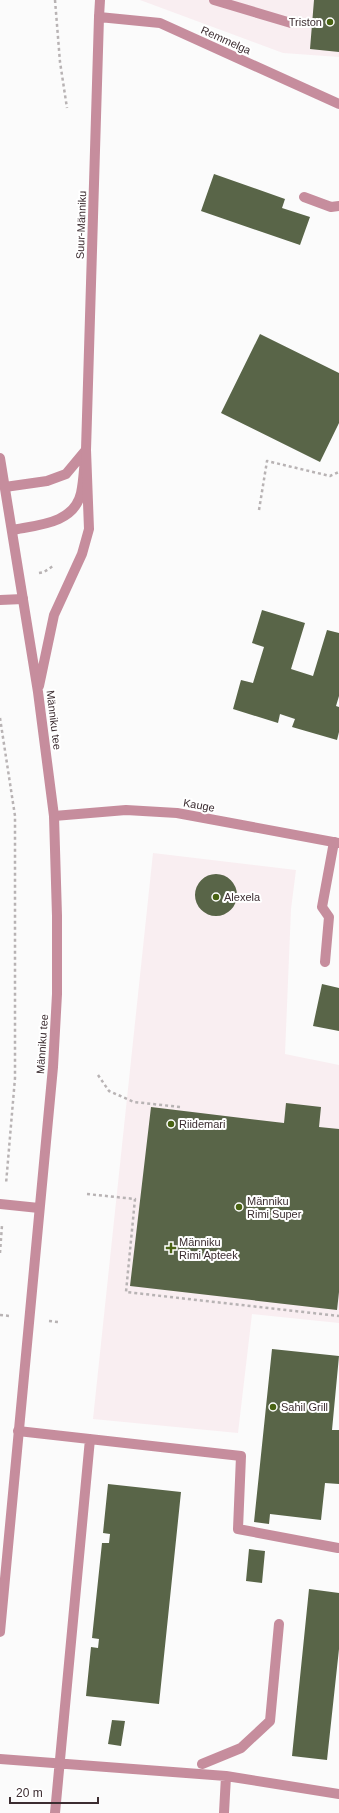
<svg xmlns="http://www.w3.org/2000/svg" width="339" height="1813" font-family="Arial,sans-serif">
<rect width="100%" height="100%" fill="#fbfbfb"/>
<path fill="#f9eef1" d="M140 0H339V57L283 53Z
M153 853 296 870 291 909 285 1054 339 1065V1323L252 1314 238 1433 93 1419Z"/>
<path fill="#596548" d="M314 0H339V52L310 49Z
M214 174 285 199 282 208 310 217 300 245 201 211Z
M260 334 339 373V423L320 462 221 413Z
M262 610 305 623 291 669 313 676 327 630 339 633V696L336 706 339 707V732L337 740 292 727 295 719 280 714 278 723 233 709 241 680 253 683 264 647 252 643Z
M195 895a21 21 0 1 1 42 0a21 21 0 1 1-42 0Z
M322 984 339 988V1031L313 1026Z
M286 1103 321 1107 319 1127 339 1129V1292L337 1310 130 1286 151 1107 284 1123Z
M272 1349 339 1356 332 1430H339V1484L325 1483 321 1520 270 1514 269 1524 254 1522Z
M108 1484 181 1492 159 1704 86 1696 91 1647 98 1648 99 1639 92 1638 102 1543H109L110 1534 103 1533Z
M249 1549 265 1551 262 1583 246 1581Z
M309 1589 339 1593V1649L327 1760 292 1756Z
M112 1720 125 1721 121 1746 108 1744Z"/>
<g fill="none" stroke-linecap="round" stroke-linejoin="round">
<path stroke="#b8b3b4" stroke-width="2.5" stroke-dasharray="3 3" stroke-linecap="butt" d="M55 0 60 62 67 108
M259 510 267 461 330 476 339 472
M39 573 44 572 53 566
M0 718 15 816V1078L6 1184
M98 1075 109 1091 134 1102 180 1107
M87 1194 135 1199 126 1292 339 1316
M0 1253 2 1225
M0 1315 10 1316
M49 1321 58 1322"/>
<path stroke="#c68d9d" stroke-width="10" d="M214 0 291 23
M99 17 100 0
M304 197 331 207 339 206
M0 600 23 599
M325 962 329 917 322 907 334 842
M18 1431 241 1456 238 1529 338 1548
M0 1759 226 1776 224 1813
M202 1764 241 1748 270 1721 279 1624
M226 1776 339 1794
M55 1813 90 1439"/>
<path stroke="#c68d9d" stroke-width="10" d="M5 487 47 481 66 474 86 450
M12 530C37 525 74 524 81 493 84 479 84 464 86 450L99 17 160 23 339 104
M54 816 126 810 177 813 339 843
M0 1204 39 1208"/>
<path stroke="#c68d9d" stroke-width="10" d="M0 458 38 692 54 816 57 916V994L53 1067 0 1632
M39 686 54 615 82 554 89 529 86 450"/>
</g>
<g fill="#496313" stroke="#fff" stroke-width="1.5">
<circle cx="330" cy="22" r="4"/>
<circle cx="216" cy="897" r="4"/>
<circle cx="171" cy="1124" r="4"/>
<circle cx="239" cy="1207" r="4"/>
<path d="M169 1242h4v4h4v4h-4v4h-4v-4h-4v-4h4z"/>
<circle cx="273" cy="1407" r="4"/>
</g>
<g text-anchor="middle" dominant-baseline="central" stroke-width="4" stroke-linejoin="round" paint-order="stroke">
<g font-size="11" fill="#3c2d31" stroke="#fff" text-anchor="start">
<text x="322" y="22" text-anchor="end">Triston</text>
<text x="224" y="897">Alexela</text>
<text x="179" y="1124">Riidemari</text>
<text x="247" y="1201">Männiku<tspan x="247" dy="13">Rimi Super</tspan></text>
<text x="179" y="1242">Männiku<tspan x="179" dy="13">Rimi Apteek</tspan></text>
<text x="281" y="1407">Sahil Grill</text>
</g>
<g font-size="11" fill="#3c2d31" stroke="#fff">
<text transform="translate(226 40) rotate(24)">Remmelga</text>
<text transform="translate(81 225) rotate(-88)">Suur-Männiku</text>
<text transform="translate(54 720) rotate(83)">Männiku tee</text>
<text transform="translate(199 805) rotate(10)">Kauge</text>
<text transform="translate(42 1044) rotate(-86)">Männiku tee</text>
</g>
</g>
<path d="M10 1797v6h88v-6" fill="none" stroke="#3c2d31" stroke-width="2"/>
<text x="16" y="1797" font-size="12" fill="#3c2d31" stroke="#ffffff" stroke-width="3" paint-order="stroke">20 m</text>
</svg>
